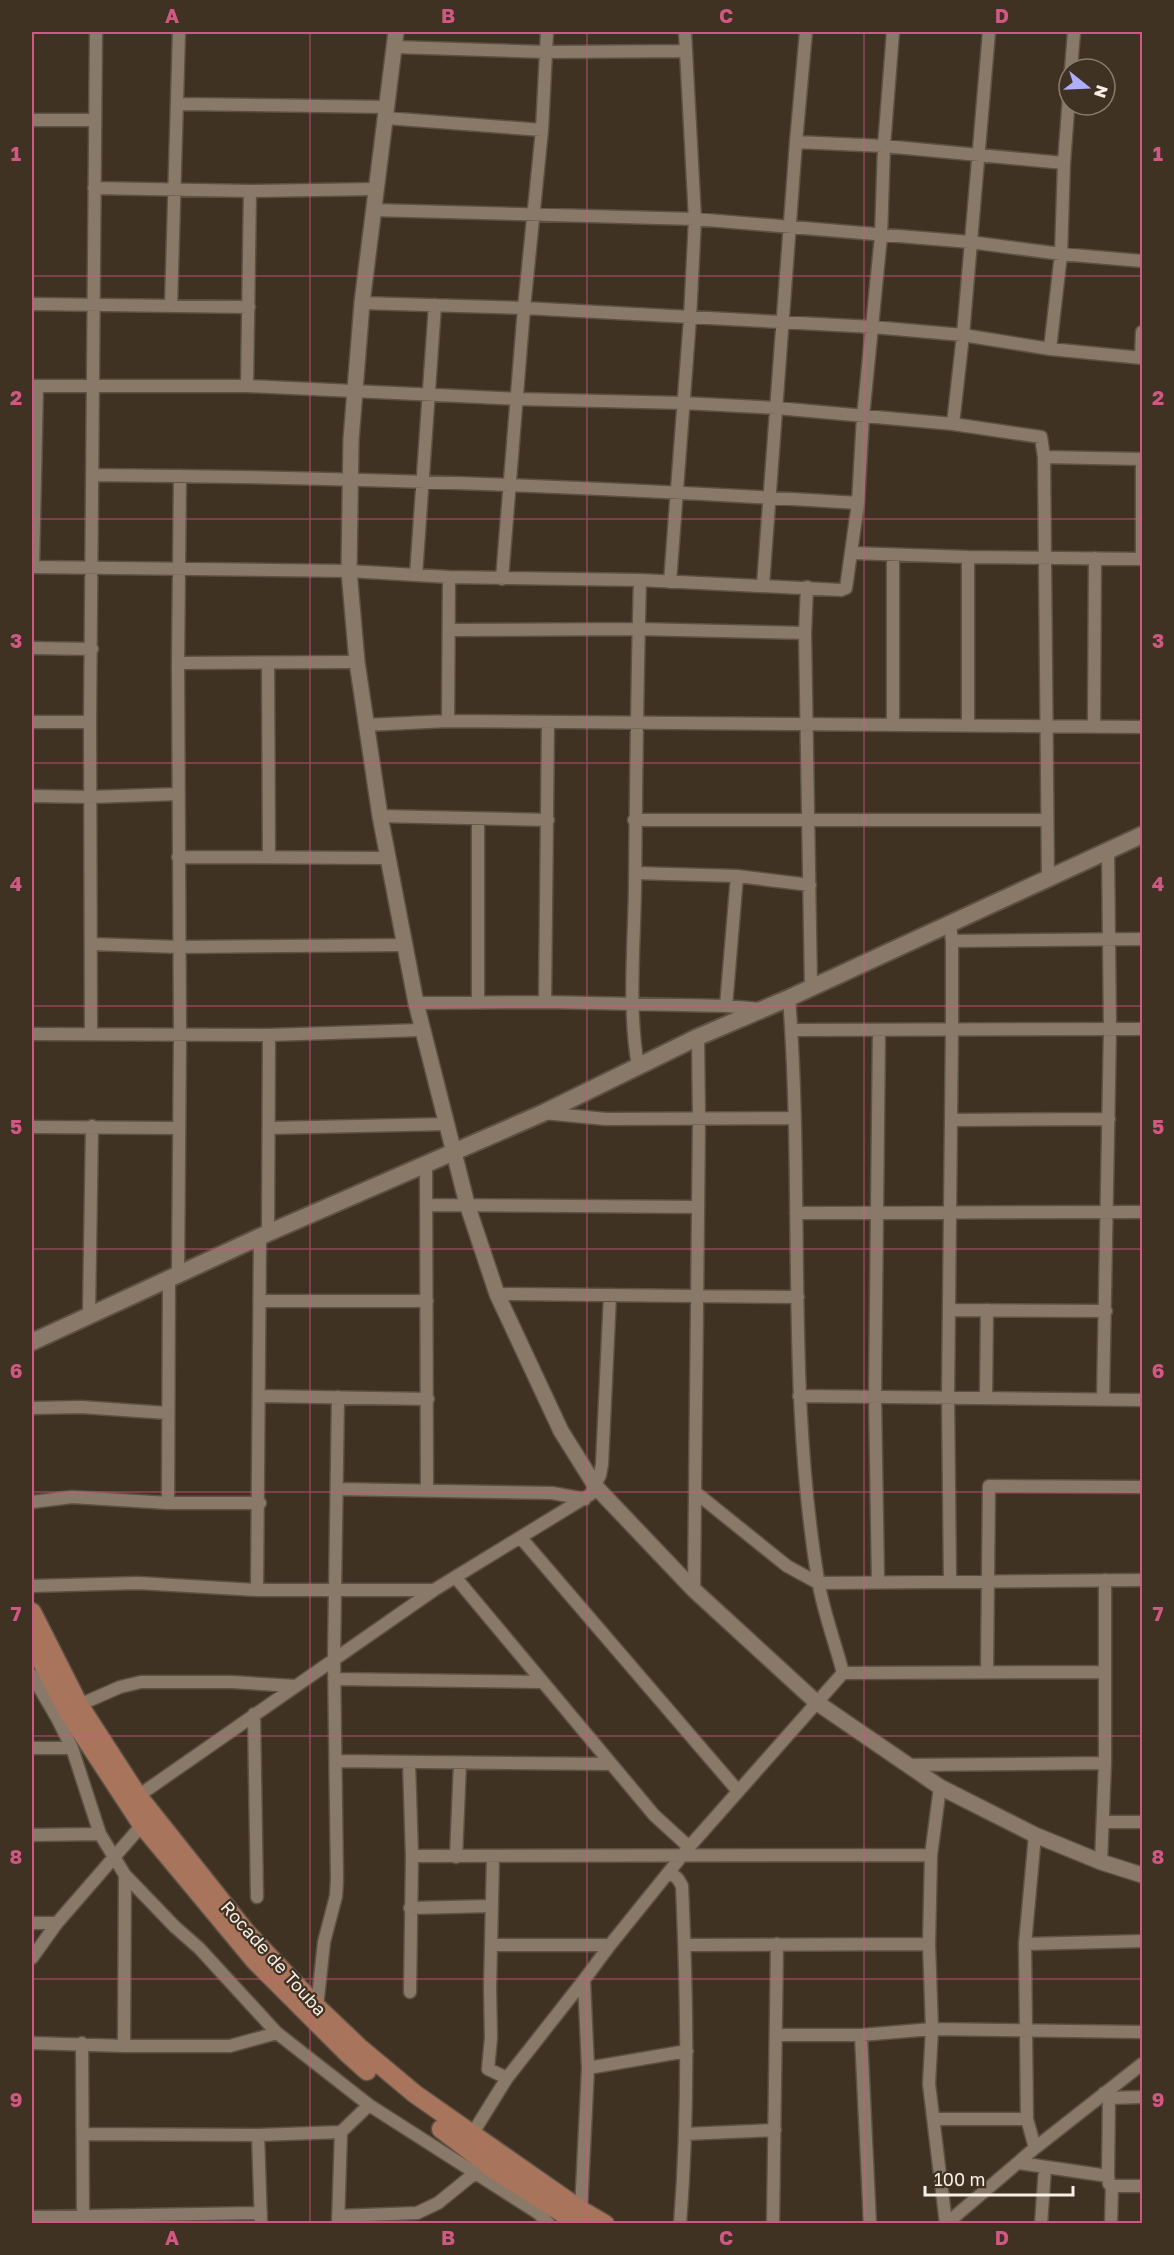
<svg xmlns="http://www.w3.org/2000/svg" width="1174" height="2255" font-family="'Golos Text',sans-serif">
<rect width="100%" height="100%" fill="#3f3223"/>
<g fill="none" stroke-linecap="round" stroke-linejoin="round">
<defs>
<path id="minor" d="M395 47 546 52 685 51
M1071 69 1074 32
M178 104 388 107
M386 118 542 130
M32 120H94
M796 142 884 146 1064 163
M94 188 250 191 375 189
M373 210 695 219 970 242 1061 254 1142 261
M362 303 524 308 873 327 963 335 1050 349 1142 358
M32 304 249 307
M171 306 179 32
M1050 349 1061 254 1064 163 1069 97
M1141 358 1142 332
M32 386H247L518 399 684 403 777 408 953 424 1041 437 1044 457 1048 878
M247 386 250 191
M953 424 963 335 989 32
M1044 457 1142 459
M1142 459V559
M92 475C348 477 603 487 858 503
M852 553 968 557 1142 559
M893 555V723
M968 557V726
M32 567 349 571 449 577 640 580 841 590 846 588 858 503 863 417 881 236 884 146 893 32
M33 567 37 386
M416 575 435 305
M502 579 524 308 542 130 547 32
M670 582 690 318 695 219 685 32
M763 585 796 142 806 32
M807 587 805 633 811 988
M449 630 638 629 805 633
M32 648 92 649
M178 663 357 662
M268 663 269 857
M448 721 449 577
M32 722H90
M366 725 448 721 1142 727
M1094 726 1095 558
M32 796 91 797 178 794
M380 816 548 820
M634 820H1047
M178 857 387 858
M635 873 737 876 810 885
M950 925 952 941V1029L948 1397 950 1580
M952 941 1142 939
M91 944 179 947 404 945
M478 1001V819
M545 1002 548 722
M416 1003 545 1002 726 1006 761 1009
M726 1006 737 876
M792 1030 1142 1029
M32 1034 269 1035 421 1030
M91 1034 90 722 96 32
M638 1066C628 1009 634 948 635 889 636 786 637 683 640 580
M543 1113 606 1119 793 1118
M951 1120 1109 1119
M32 1127 179 1128
M269 1128 448 1124
M426 1165 427 1489
M427 1205 698 1207
M796 1213 1142 1212
M268 1233 269 1035
M178 1274 180 1036 178 663 180 476
M497 1294 798 1297
M260 1301H427
M950 1310 1106 1311
M89 1314 92 1126
M260 1396 428 1399
M799 1396 1142 1400
M986 1398 987 1310
M1103 1400 1110 1029 1108 851
M32 1408 81 1407 167 1413
M338 1489 552 1493 585 1499
M695 1492 787 1566 818 1583 1142 1580
M32 1502 72 1497 168 1503H260
M168 1503 169 1279
M521 1538 738 1791
M456 1578 654 1815 689 1847
M878 1581 875 1396 879 1030
M32 1586 138 1583 257 1590H434
M257 1590 260 1237
M694 1590 699 1119 698 1037
M987 1671 989 1486 1142 1487
M843 1673 1105 1672
M32 1675 57 1718 72 1748 100 1834 125 1875 175 1927 199 1948 277 2033 369 2105 538 2213 549 2224
M334 1679 542 1682
M79 1705 120 1687 141 1682H232L295 1686
M254 1714 257 1897
M32 1748H72
M336 1761 610 1764
M409 1762 412 1856 410 1992
M908 1765 1105 1763
M940 1787 931 1855 929 1944 932 2029 929 2084 946 2224
M138 1796 434 1590 591 1494 600 1475 602 1464 610 1295
M1103 1822H1142
M32 1835 100 1834
M1035 1835 1025 1944 1027 2119 1035 2148
M412 1856 931 1855
M456 1857 460 1763
M493 1857 490 1988 491 2038 488 2069 507 2078 584 1980 610 1945 689 1847 843 1673C835 1642 823 1611 818 1580 786 1388 804 1192 789 998
M1101 1862 1105 1763V1580
M670 1872 678 1879 682 1886C687 1999 689 2111 680 2224
M410 1908 491 1906
M32 1923H57
M1025 1944 1142 1941
M491 1945H610
M685 1945 929 1944
M32 1958 57 1923 142 1825
M317 2007 324 1942 336 1896 337 1880 334 1658 338 1397
M777 2035H861L932 2029 1142 2032
M861 2035 870 2224
M32 2043 124 2046H230L277 2033
M82 2043 83 2215
M124 2046 125 1875
M588 2068 687 2051
M1104 2093 1109 2098 1142 2097
M1109 2098 1108 2176 1109 2184 1112 2186 1111 2224
M933 2119H1027
M83 2134 258 2135 341 2132 369 2105
M685 2134 775 2130
M258 2135 261 2224
M471 2136 507 2078
M1019 2163 1108 2176
M1112 2186H1142
M581 2210 588 2068 584 1980
M338 2216 417 2213 438 2203 475 2173
M32 2217 261 2213
M338 2224 341 2132
M773 2224 777 1944
M946 2224 1035 2148 1142 2064
M1041 2224 1045 2168"/>
<path id="tertiary" d="M396 32 362 303 351 440 349 571 357 662 380 816 416 1003 467 1204 497 1294 561 1431 596 1487 694 1590 816 1702 940 1787 1035 1835 1101 1862 1142 1875"/>
<path id="secondary" d="M32 1342 268 1233 543 1113 698 1037 789 998 1142 835"/>
<path id="primary" d="M32 1612 79 1705 138 1796 247 1933 317 2007 360 2048 415 2094 581 2210 605 2224
M32 1643 68 1712 142 1825 255 1961 348 2054 367 2071
M441 2129 496 2171 579 2224"/>
</defs>
<use href="#minor" stroke="#5c5144" stroke-width="15"/>
<use href="#tertiary" stroke="#5c5144" stroke-width="18"/>
<use href="#secondary" stroke="#5c5144" stroke-width="20"/>
<use href="#primary" stroke="#5c5144" stroke-width="21"/>
<use href="#minor" stroke="#897969" stroke-width="12"/>
<use href="#tertiary" stroke="#897969" stroke-width="15"/>
<use href="#secondary" stroke="#897969" stroke-width="16"/>
<use href="#primary" stroke="#a8745b" stroke-width="18"/>
</g>
<path fill="none" stroke="#d25884" stroke-width="1.5" stroke-opacity="0.55" d="M310 32V2224M587 32V2224M864 32V2224M32 276H1142M32 519H1142M32 763H1142M32 1006H1142M32 1249H1142M32 1492H1142M32 1736H1142M32 1979H1142"/>
<g text-anchor="middle" dominant-baseline="central" stroke-width="4.5" stroke-linejoin="round" paint-order="stroke">
<g font-size="18" fill="#f7eee5" stroke="#3f3223">
<text transform="translate(274 1958) rotate(48)">Rocade de Touba</text>
</g>
</g>
<rect width="1174" height="2255" fill="none" stroke="#3f3223" stroke-width="66"/>
<g transform="translate(1087 87) rotate(108)"><circle r="28" fill="#3f3223" stroke="#897d71" stroke-width="1.5"/>
<path d="M0-4.5L10 22L0 15L-10 22Z" fill="#aeaefb"/>
<text y="-9" font-size="16" font-weight="bold" text-anchor="middle" fill="#f7eee5">N</text>
</g>
<path d="M925 2186v9h148v-9" fill="none" stroke="#f7eee5" stroke-width="3"/>
<text x="934" y="2186" font-size="18" fill="#f7eee5" stroke="#3f3223" stroke-width="4.5" paint-order="stroke">100 m</text>
<rect x="33" y="33" width="1108" height="2189" fill="none" stroke="#d25884" stroke-width="2"/>
<g font-size="20" text-anchor="middle" font-weight="bold" fill="#d25884">
<text x="172" y="23">A</text>
<text x="448" y="23">B</text>
<text x="726" y="23">C</text>
<text x="1002" y="23">D</text>
<text x="16" y="161">1</text>
<text x="1158" y="161">1</text>
<text x="16" y="405">2</text>
<text x="1158" y="405">2</text>
<text x="16" y="648">3</text>
<text x="1158" y="648">3</text>
<text x="16" y="891">4</text>
<text x="1158" y="891">4</text>
<text x="16" y="1134">5</text>
<text x="1158" y="1134">5</text>
<text x="16" y="1378">6</text>
<text x="1158" y="1378">6</text>
<text x="16" y="1621">7</text>
<text x="1158" y="1621">7</text>
<text x="16" y="1864">8</text>
<text x="1158" y="1864">8</text>
<text x="16" y="2107">9</text>
<text x="1158" y="2107">9</text>
<text x="172" y="2245">A</text>
<text x="448" y="2245">B</text>
<text x="726" y="2245">C</text>
<text x="1002" y="2245">D</text>
</g>
</svg>
